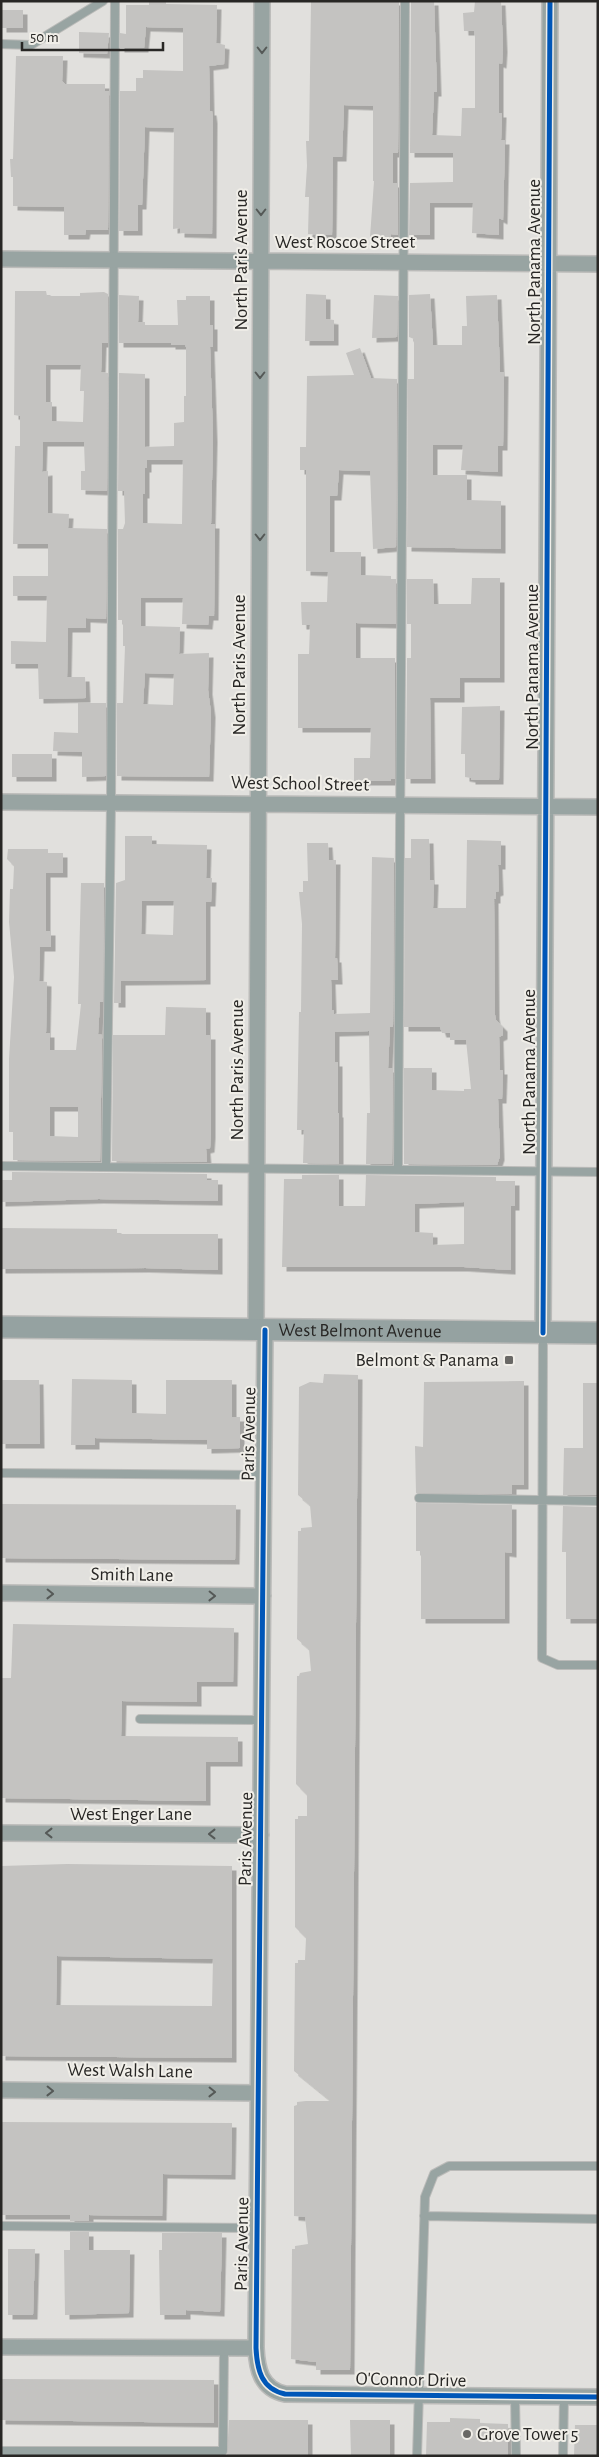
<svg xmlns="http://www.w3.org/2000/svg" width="599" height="2457" font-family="'Alegreya Sans',sans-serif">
<defs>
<filter id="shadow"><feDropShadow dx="4.5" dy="4.5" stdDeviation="0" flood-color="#0004"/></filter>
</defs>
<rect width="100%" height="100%" fill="#e1e0dd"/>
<path fill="#c4c3c1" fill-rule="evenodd" filter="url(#shadow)" d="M149 1H166V4L217 5 216 43 225 45 224 64 209 66 210 111H212L213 119 212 234 180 233V228L173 229 174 128 145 127 142 205H138V231H119L120 91H136V78H143V70L183 71V28L146 27 144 48H120V33L126 34V5H149Z
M311 1H399L398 153H393V183H398V235L391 234V237H370L374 181H373V106L344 105 342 157H333L332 235 308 234 309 197H305L307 166 306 141H309Z
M411 1H434L437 92H434L432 135 461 136 462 108H475V37L474 31H464L463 13 474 12 475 1H501L503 48 502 64 499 63V113H502L501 140H505L503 220 499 218V235L472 233 473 203H430V235H409L410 183 453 182V153H410Z
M2 10H23V28H2Z
M79 32 109 33 107 54 79 53Z
M16 56H63L62 81 65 84H105V91H109L108 230H86L85 235H64V207L13 206V177H11L10 159H13Z
M15 291H46L47 296H80V293L104 292 108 294V343H102L101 372 108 373 107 491 81 490V471H85L84 442H43L42 472 48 471V513L69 514 68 528 107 529 106 619 86 618V628H68L67 677H85L86 698 39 699 38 664H11V641L46 642 47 596H13V576H48V544H13L15 446H20V416L14 415ZM46 365H81L80 391H84L83 422 52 421V402H46Z
M306 294 326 295V319L334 320V341H305Z
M430 294 433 345H462V326H467L466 296 497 295 500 372H504L503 446H498V472L461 470 463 445H433V475H467V500L501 501V549L407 547 408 379H414V339L409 337V295Z
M119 295 139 296 138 322H145V325H178L177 300H186V296H210V325H213V347H210L213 438 211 524H215L214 616H209L208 625 182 624 183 598H141V626L180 627 179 654 209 653 208 690 211 713 209 777 117 776V703H123L125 646H123V620H118V529H123L125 523 124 491H118L119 373 145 374V447L174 446V423L184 422V396H186V347L185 345H171V343H119ZM147 460H183L182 524 143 523V494H145V468H147ZM145 673 174 674 173 705 143 704Z
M374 295 398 296 397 337 372 338Z
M360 348 371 378 397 379 396 547 373 549 370 471 339 470 337 496H330V552H361V575L391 576V579H396V624L356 623V658H395V779H391V781H354V758H370L371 728H298V654H309L310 625H302L301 602H327L328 572 306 571V470H300V447H306L307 376 354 375 346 353Z
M472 578H500V678H460V698H430L431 779H406L407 658H411V624H407V579H433L434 604H471Z
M78 703H106V776L82 777V752L53 751 54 732 78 733Z
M500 706 499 780H471V778L465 777V754H461L462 707Z
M12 754H52V777H12Z
M125 836H152V844L207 845 206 878H212L211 902H206V980L121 981V1003H114L116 883 125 880ZM142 901H174L173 935 141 934Z
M411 839H429L430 880H434L433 908H466L467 840 501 841V865H498L499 891 496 892V899H494L495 1015 496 1020 503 1027V1035L499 1037 500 1070H503L502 1099H498L500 1156 497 1165 404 1164V1068H432V1090L464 1091V1089H471L466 1040H450V1033H442L440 1027H404L405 858H411Z
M307 843H328L329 860H336L335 958H337L338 980H331L332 1010H334V1014L370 1013 372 857 394 858 393 1027H390L388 1068H393L392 1164H366L367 1113H370L369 1031 335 1032V1062H338V1113H339V1164L303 1163 304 1130H297L299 1012H301L302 924 299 892H303V881H308Z
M8 849H48V853H63V873H46V931H51V947H40L39 981 47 982 46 1033H50V1050H76L81 1004H78L81 883H104L103 1002H100L98 1034 102 1035 100 1161 13 1160V1132H9V1059L14 977 9 922 10 889H13L14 866 7 859ZM50 1107H78V1137L50 1136Z
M166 1007 206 1008V1035H211V1134L210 1148 206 1149 207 1162 112 1161 113 1035H165Z
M12 1172 207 1174V1180H218V1201L99 1199 1 1202V1180H12Z
M302 1175H339V1206H365L366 1175 496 1177V1181H515V1206H511V1270L464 1267H282L284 1179H302ZM464 1202V1244L433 1245V1233L415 1232V1204Z
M1 1228 117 1229V1234H218V1270L145 1268 1 1269Z
M324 1374 358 1375 350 2370H316V2362L291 2359 292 2249H295V2246L308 2244 305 2217 294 2216V2106L297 2105V2102L306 2101H331L294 2071 295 1963H298V1960H305L306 1938 295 1927V1819H298V1816H307V1795L296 1784 297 1676H299L300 1673 311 1671 309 1649 297 1639 298 1531H301V1528L312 1527 310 1505 298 1495 299 1387 310 1382 323 1383Z
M72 1379 132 1380V1413L166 1414V1380H232V1417H240V1448L207 1449V1440L95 1438V1445H71Z
M1 1380H39L40 1444H1Z
M524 1381V1485H512V1494L416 1493 415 1446 423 1447 424 1382Z
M583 1383H598V1495H563L564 1448H583Z
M416 1503 512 1505V1553L505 1552V1619H421V1551H416Z
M1 1504 236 1505 235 1560 1 1558Z
M563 1506 598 1507V1619H566V1552H562Z
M13 1624 234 1628 233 1682H197V1702L122 1701 121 1736 238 1737V1762H206V1801L1 1798V1678H11Z
M67 1864 232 1866V2058L1 2056V1866ZM57 1956 213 1959 212 2006 56 2005Z
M1 2122 232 2123 231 2175 163 2174 162 2216 89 2215V2221H70V2215H1Z
M70 2232H89V2250H130L129 2313 65 2315 64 2250H70Z
M162 2233H222L220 2312 186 2310V2315H160L159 2250H162Z
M8 2249H35L33 2315H8Z
M1 2379 214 2380V2423L1 2420Z
M450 2418 480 2419V2423L508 2424V2456H426L427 2422H450Z
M229 2420H308V2456H227Z
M350 2420H390V2456H351Z
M575 2425H598V2456H574Z"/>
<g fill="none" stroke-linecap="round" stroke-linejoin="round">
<defs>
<path id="lane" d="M1 44 31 45 103 1
M1 1166 598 1172
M106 1167 111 803 115 1
M398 1170 405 1
M543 1335 542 1658 558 1665H598
M1 1473 264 1475
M419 1498 598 1501
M140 1719 262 1720
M424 2216 598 2219
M1 2226 257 2228
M515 2396 516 2456
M1 2451H223L224 2348
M417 2456 425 2197 434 2174 449 2166H598
M563 2456 564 2396"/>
<path id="street" d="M1 259 598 264
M1 802 598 807
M256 1330 262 1
M265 1330 256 2348C257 2369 261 2389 285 2394L598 2397
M543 1333 550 1
M1 1593 263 1596
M1 1833 261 1835
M1 2090 258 2093
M1 2347 256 2348"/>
<g id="secondary">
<path id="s1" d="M1 1327 598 1333"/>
</g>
</defs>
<use href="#lane" stroke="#bbbbb9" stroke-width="10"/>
<use href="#street" stroke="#bbbbb9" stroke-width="18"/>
<use href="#secondary" stroke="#bbbbb9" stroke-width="24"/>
<use href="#lane" stroke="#98a4a2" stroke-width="8"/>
<use href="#street" stroke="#98a4a2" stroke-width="15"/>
<use href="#secondary" stroke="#95a2a1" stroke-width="21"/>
<defs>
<path id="cycleway" d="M265 1330 256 2348C257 2369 261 2389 285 2394L598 2397
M543 1333 550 1"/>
</defs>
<use href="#cycleway" stroke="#f0eee8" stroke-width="8"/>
<use href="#cycleway" stroke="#0057b8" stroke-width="5"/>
</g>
<defs><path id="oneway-chevron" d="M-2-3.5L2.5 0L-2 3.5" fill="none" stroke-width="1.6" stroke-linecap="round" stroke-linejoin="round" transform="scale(1.25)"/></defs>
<g stroke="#555957">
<use href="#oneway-chevron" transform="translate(262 50) rotate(90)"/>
<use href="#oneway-chevron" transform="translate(261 212) rotate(90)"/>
<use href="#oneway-chevron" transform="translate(260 375) rotate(90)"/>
<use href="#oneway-chevron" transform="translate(260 537) rotate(90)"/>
<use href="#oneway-chevron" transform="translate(50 1594) rotate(1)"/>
<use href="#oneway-chevron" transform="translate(212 1596) rotate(1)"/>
<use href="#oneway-chevron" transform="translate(49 1833) rotate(-180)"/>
<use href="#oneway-chevron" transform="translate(212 1834) rotate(-180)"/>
<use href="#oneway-chevron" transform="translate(50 2091) rotate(1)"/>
<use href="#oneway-chevron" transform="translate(212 2092) rotate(1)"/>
</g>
<g fill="#696865" stroke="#f0eee8" stroke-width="2">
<rect x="504" y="1355" width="10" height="10" rx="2.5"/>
<circle cx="467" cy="2434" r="5"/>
</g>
<g text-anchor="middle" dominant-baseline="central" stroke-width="4" stroke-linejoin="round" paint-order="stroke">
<g font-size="19" fill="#282725" stroke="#f0eee8">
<text x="345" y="242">West Roscoe Street</text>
<text transform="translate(241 260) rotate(-90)">North Paris Avenue</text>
<text transform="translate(534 262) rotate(-90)">North Panama Avenue</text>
<text transform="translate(239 665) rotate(-90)">North Paris Avenue</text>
<text transform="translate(532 667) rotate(-90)">North Panama Avenue</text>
<text transform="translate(300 784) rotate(1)">West School Street</text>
<text transform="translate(237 1070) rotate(-90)">North Paris Avenue</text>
<text transform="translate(529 1072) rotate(-90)">North Panama Avenue</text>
<text stroke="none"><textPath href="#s1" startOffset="359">West Belmont Avenue</textPath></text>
<text transform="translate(249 1434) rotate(-89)">Paris Avenue</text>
<text transform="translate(132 1575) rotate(1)">Smith Lane</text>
<text x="131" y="1814">West Enger Lane</text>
<text transform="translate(246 1839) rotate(-89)">Paris Avenue</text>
<text transform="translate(130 2071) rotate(1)">West Walsh Lane</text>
<text transform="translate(242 2244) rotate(-89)">Paris Avenue</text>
<text transform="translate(411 2380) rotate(1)">O'Connor Drive</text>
</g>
<g font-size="19" fill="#282725" stroke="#f0eee8" text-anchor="end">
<text x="499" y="1360">Belmont &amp; Panama</text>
<text x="477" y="2434" text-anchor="start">Grove Tower 5</text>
</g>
</g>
<rect width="599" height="2457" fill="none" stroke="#282725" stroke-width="5"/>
<path d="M22 42v8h141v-8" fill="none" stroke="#282725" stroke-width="2.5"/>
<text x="30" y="42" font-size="15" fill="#282725" stroke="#f0eee8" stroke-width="4" paint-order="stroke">50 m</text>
</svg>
